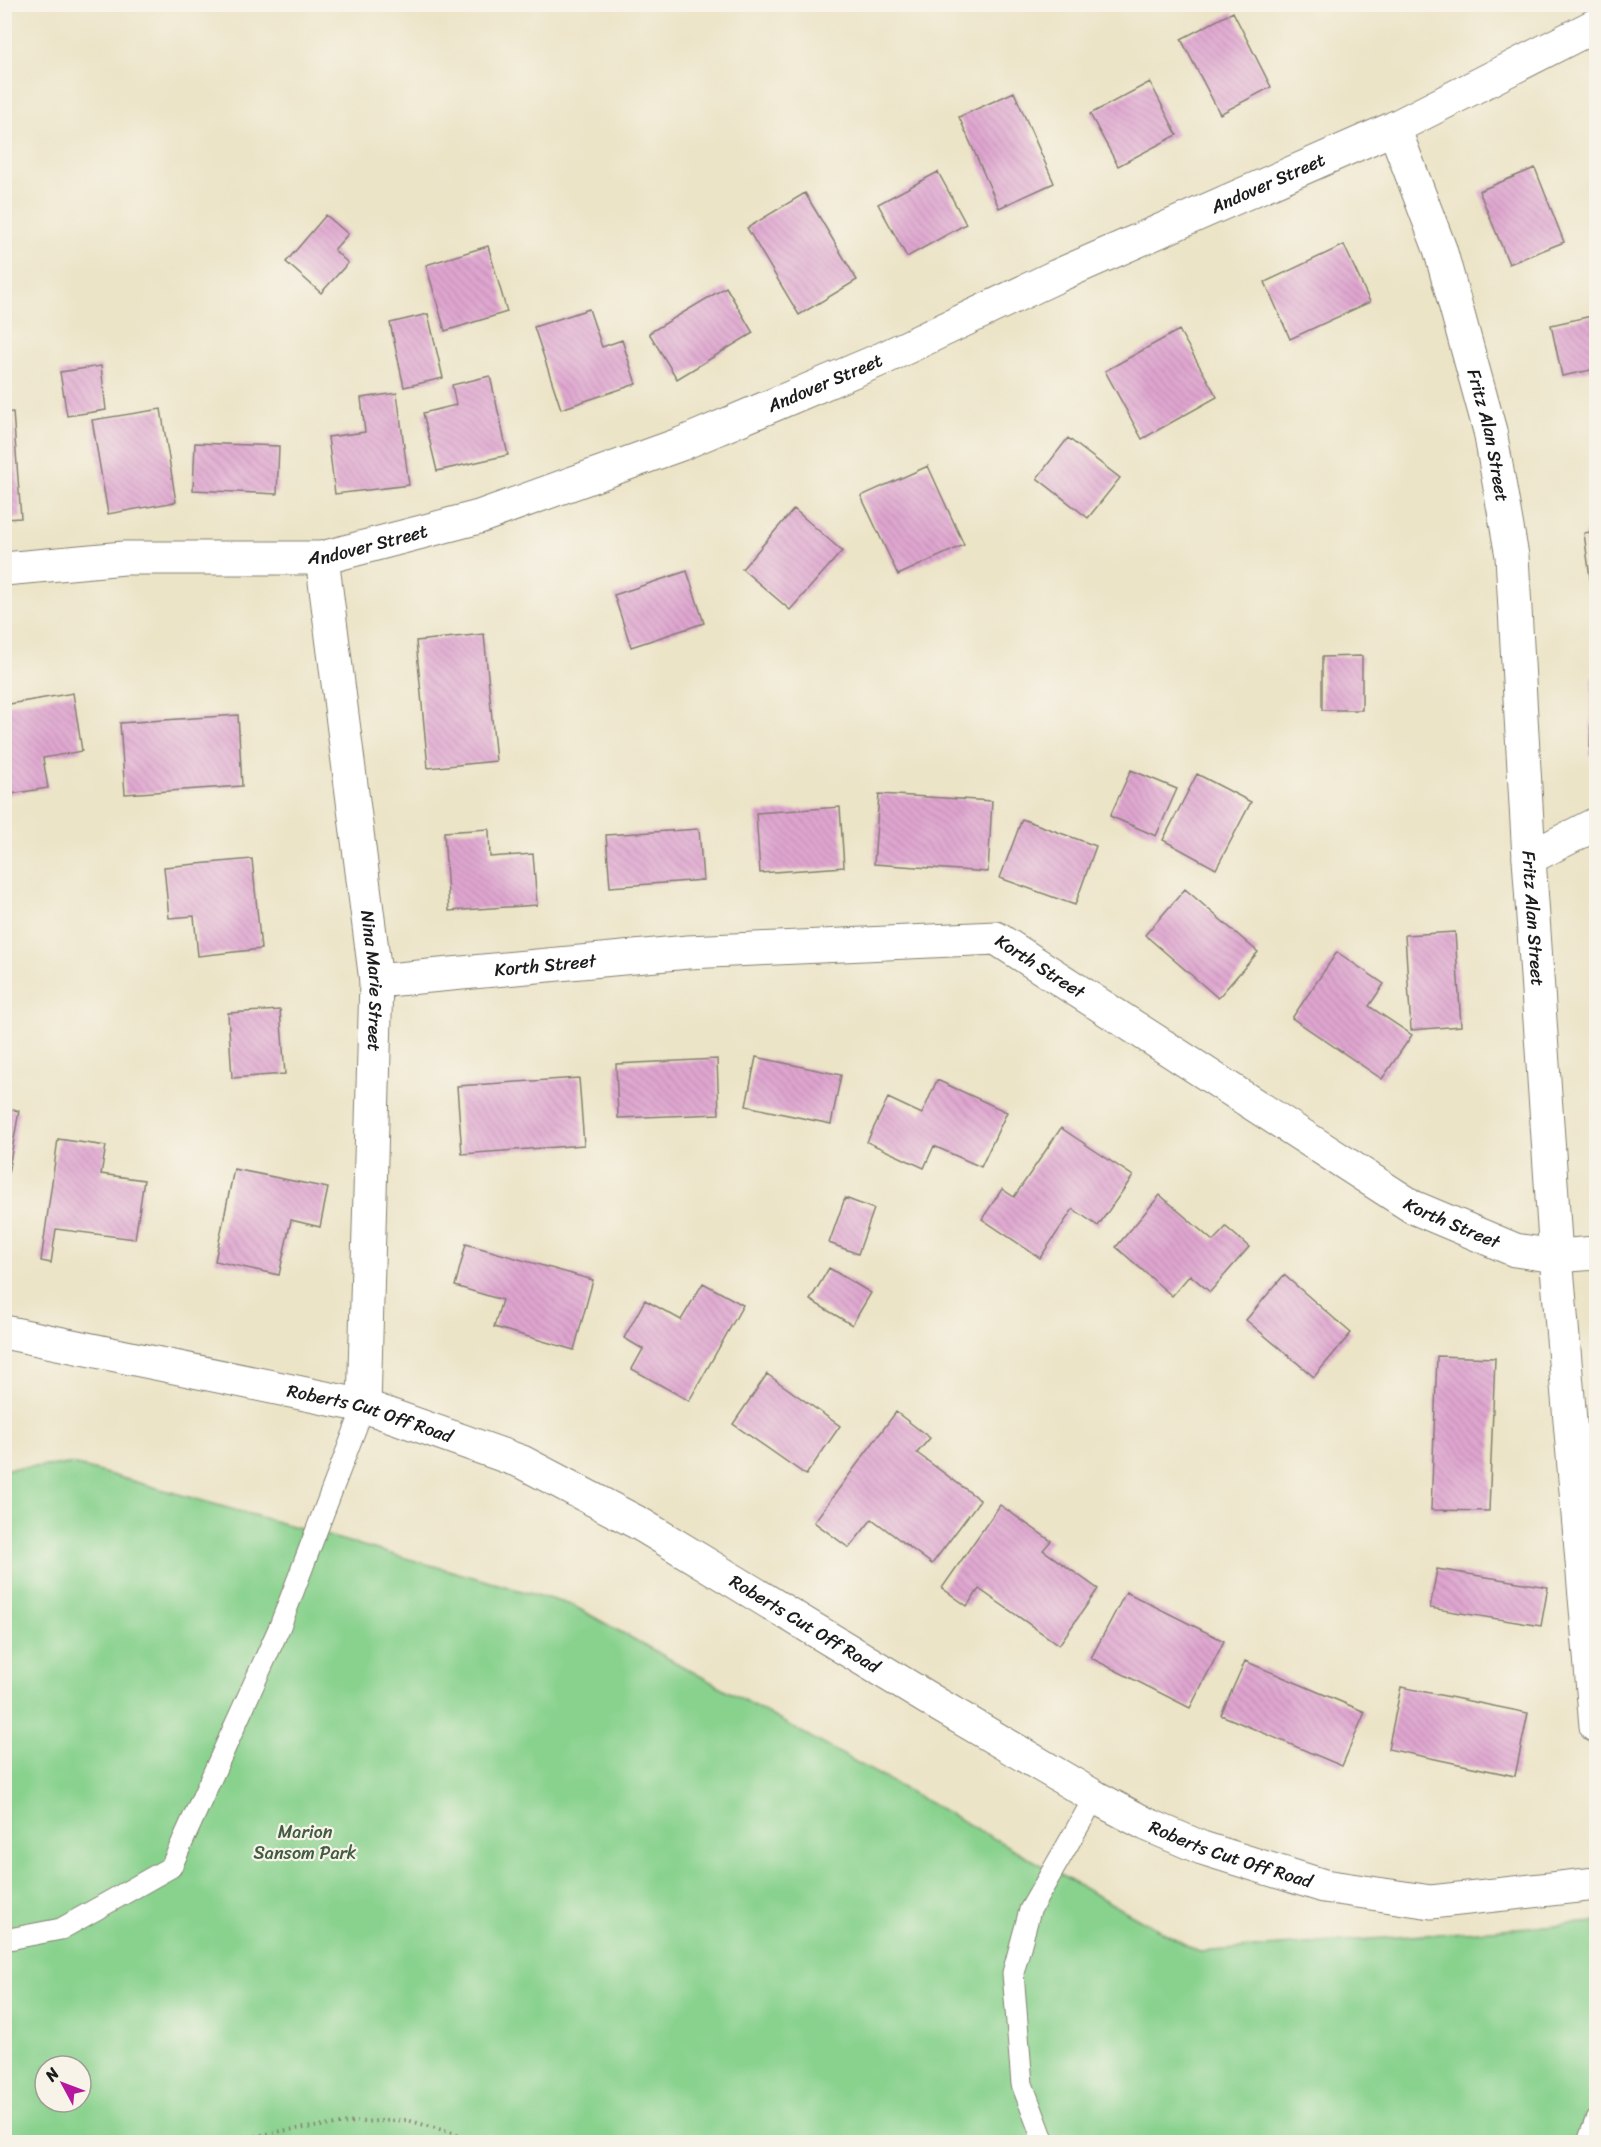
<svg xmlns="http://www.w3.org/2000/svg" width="1601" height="2147" font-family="Sriracha,sans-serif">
<defs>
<pattern id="building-back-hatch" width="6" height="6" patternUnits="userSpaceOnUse" patternTransform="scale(1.5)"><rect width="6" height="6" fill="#dfa6d0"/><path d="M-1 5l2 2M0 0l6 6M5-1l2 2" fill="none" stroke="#bf8eb2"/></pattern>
</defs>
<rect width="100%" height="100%" fill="#f7f3e8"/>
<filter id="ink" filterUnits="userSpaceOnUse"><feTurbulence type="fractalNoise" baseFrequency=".0167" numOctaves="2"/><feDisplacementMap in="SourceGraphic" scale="12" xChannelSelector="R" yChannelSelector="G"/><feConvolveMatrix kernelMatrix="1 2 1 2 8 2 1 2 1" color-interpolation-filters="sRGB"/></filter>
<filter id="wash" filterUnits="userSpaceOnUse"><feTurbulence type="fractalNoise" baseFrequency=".008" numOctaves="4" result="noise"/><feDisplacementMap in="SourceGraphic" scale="24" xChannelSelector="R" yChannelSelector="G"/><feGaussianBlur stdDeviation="1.35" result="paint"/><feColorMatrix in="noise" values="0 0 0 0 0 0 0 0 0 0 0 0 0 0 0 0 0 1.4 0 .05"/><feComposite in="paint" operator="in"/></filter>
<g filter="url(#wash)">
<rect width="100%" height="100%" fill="#ece4c7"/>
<path fill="#89d28e" stroke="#527755" stroke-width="1.5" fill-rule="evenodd" d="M72 1464 572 1605 1199 1952 1596 1922V2142H5V1469ZM45 2066H81V2102H45Z"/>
<g id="blocks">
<path fill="url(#building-back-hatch)" d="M1233 12 1271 87 1220 114 1181 39Z
M1150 82 1177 135 1118 166 1090 114Z
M1014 92 1054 183 999 208 959 117Z
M1535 168 1564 242 1509 264 1479 191Z
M938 172 966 224 907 257 878 204Z
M805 193 857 280 799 315 747 228Z
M326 215 348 234 334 250 348 263 321 293 286 262Z
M1344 245 1370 302 1290 339 1265 282Z
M488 246 507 312 445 331 426 265Z
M726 287 753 333 677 379 649 333Z
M589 309 602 347 622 340 636 384 561 409 534 327Z
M428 314 443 378 404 387 390 323Z
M1596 315V369L1562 376 1551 325Z
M1179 330 1217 397 1142 439 1105 371Z
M101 366 106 410 67 416 60 372Z
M490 376 508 455 437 471 423 413 456 405 452 385Z
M397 393 409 485 335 494 328 437 365 432 361 398Z
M161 409 176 502 108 514 92 420Z
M13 412 21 518 4 519V413Z
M1068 438 1120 478 1088 518 1037 478Z
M195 443 279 446 277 494 193 490Z
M928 466 964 545 898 575 861 496Z
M794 509 842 551 790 610 742 569Z
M1596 531V584L1591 585 1584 533Z
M687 571 704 623 631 647 614 595Z
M484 634 496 761 428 768 416 641Z
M1362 656V710H1322V657Z
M1592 677H1596V755H1590Z
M73 693 82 751 43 758 48 788 4 795V705Z
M238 715 242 786 125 794 120 723Z
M1131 770 1177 789 1156 836 1110 816Z
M1197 774 1251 802 1216 869 1163 840Z
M879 794 992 801 988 872 874 864Z
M840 807 844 867 760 873 756 813Z
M1022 819 1096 846 1075 905 1000 878Z
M489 829 490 857 533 854 537 905 449 911 444 832Z
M699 829 703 880 610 887 606 835Z
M252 859 261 949 198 956 194 916 169 918 164 867Z
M1185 889 1258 952 1218 998 1145 935Z
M1455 932 1461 1026 1411 1030 1405 935Z
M1337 952 1384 984 1369 1006 1412 1035 1382 1079 1292 1018Z
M280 1010 285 1074 232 1078 228 1013Z
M756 1057 841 1075 831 1124 746 1106Z
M717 1059 719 1114 618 1118 616 1064Z
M579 1078 584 1145 462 1154 457 1086Z
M937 1080 1007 1112 981 1167 934 1146 924 1168 867 1142 888 1098 922 1114Z
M4 1108 19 1111 6 1185H4Z
M1061 1128 1133 1176 1098 1226 1073 1209 1040 1258 982 1219 1002 1189 1014 1197Z
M58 1139 106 1146 101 1174 144 1180 135 1239 56 1229 51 1263 41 1261Z
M234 1169 328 1188 320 1227 291 1220 279 1275 215 1261Z
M1160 1195 1213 1241 1226 1227 1249 1247 1210 1292 1190 1275 1172 1296 1116 1247Z
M845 1198 874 1209 858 1254 829 1243Z
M466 1244 593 1280 574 1350 494 1327 502 1300 455 1286Z
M829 1268 871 1293 852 1325 810 1300Z
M1284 1275 1351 1333 1314 1377 1246 1320Z
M703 1283 743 1305 689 1401 632 1369 643 1349 624 1338 645 1300 681 1320Z
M1437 1356 1495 1358 1489 1511 1431 1510Z
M767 1374 840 1426 806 1475 733 1424Z
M896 1412 930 1438 917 1453 980 1500 932 1564 872 1519 849 1548 814 1522Z
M1000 1505 1051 1541 1043 1550 1098 1589 1059 1645 979 1589 967 1606 942 1588Z
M1437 1569 1548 1587 1541 1626 1430 1608Z
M1126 1592 1224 1641 1190 1708 1091 1658Z
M1245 1661 1365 1712 1342 1766 1221 1715Z
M1401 1687 1528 1713 1515 1776 1388 1749Z"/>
</g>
</g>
<g filter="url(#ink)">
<use href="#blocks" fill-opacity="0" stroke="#848072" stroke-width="1.5"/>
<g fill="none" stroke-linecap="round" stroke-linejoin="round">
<defs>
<path id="service" d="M4 1940 61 1929 171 1867 280 1626 364 1406
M1044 2142 1022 2084 1013 1973 1030 1910 1095 1797
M1588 2142 1596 2120"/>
<g id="minor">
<path id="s1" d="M1394 128 1440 249 1490 431 1512 556 1529 858 1556 1256 1596 1726"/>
<path id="s2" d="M322 558 376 981 364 1406"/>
<path id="s3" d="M4 569 124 558H322L479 517 681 444 884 358 1057 276 1394 128 1596 25"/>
<path d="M1529 858 1596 824"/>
<path id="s4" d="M376 981 688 952 996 938 1413 1207 1515 1250 1556 1256 1596 1253"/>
</g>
<g id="tertiary">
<path id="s5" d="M4 1332 364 1406 522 1462 640 1524 937 1704 1095 1797 1146 1824 1202 1848 1324 1886 1431 1902 1596 1884"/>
</g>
</defs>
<use href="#service" stroke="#848072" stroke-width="23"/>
<use href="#minor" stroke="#848072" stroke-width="35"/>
<use href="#tertiary" stroke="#848072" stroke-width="35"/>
<path stroke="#848072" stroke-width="4" stroke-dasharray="1.5 4.5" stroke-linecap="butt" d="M226 2142 287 2130 357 2122 407 2120 453 2133 468 2142"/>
<use href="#service" stroke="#fff" stroke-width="21"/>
<use href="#minor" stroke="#fff" stroke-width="33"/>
<use href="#tertiary" stroke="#fff" stroke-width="33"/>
</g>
</g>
<g text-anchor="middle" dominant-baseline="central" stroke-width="4.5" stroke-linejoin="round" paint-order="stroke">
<g font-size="18" fill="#1c1c1c" stroke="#f7f3e8">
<text stroke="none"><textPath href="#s3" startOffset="1338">Andover Street</textPath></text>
<text stroke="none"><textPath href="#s3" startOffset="852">Andover Street</textPath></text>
<text stroke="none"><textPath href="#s1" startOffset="322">Fritz Alan Street</textPath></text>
<text stroke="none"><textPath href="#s3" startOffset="366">Andover Street</textPath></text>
<text stroke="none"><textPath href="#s1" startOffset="808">Fritz Alan Street</textPath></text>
<text stroke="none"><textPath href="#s4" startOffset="170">Korth Street</textPath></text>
<text stroke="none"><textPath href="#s4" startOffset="674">Korth Street</textPath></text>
<text stroke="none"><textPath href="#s2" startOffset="426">Nina Marie Street</textPath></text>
<text stroke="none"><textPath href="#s4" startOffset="1160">Korth Street</textPath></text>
<text stroke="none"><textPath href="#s5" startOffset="375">Roberts Cut Off Road</textPath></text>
<text stroke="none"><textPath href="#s5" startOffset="861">Roberts Cut Off Road</textPath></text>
<text stroke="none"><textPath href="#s5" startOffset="1347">Roberts Cut Off Road</textPath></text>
</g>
<g font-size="18" fill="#425c44" stroke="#f7f3e8">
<text x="305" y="1832">Marion<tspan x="305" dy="21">Sansom Park</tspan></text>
</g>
</g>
<rect width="1601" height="2147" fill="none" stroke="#f7f3e8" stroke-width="24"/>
<g transform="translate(63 2084) rotate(311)"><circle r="28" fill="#f7f3e8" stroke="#9f9d96" stroke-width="1.5"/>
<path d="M0-4.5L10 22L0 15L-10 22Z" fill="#b5179e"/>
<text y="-9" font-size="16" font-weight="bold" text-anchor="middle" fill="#1c1c1c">N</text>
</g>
</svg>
